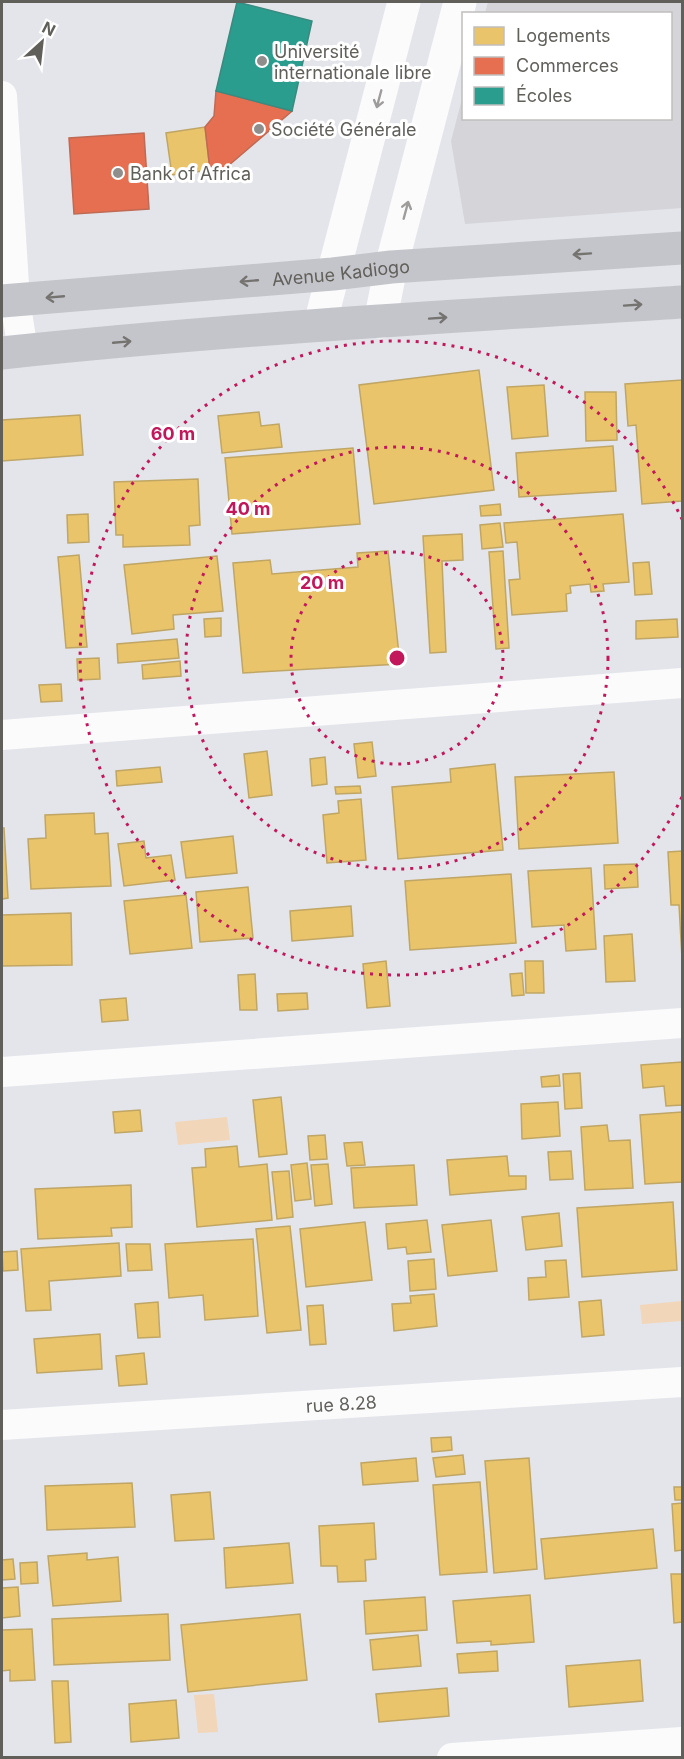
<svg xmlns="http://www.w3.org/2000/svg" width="684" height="1759" font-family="Inter,sans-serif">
<rect width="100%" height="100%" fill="#e4e5ea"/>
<path fill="#d4d4d9" d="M488 2H682V208L465 224 451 141 463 95 464 118H670V14L485 13Z"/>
<path fill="#f1d6ba" d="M227 1117 230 1140 178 1145 175 1122Z
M682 1301V1321L642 1324 640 1305Z
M214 1694 218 1732 198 1733 194 1695Z"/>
<path fill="#e9c46a" stroke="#c0a665" stroke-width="1.5" d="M205 127 210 170 172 175 166 133Z
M479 370 494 490 374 504 359 385Z
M682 380V501L642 504 636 425 628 426 625 384Z
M544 385 548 436 512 439 507 387Z
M585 392H616L617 440 586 441Z
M259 412 261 426 279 424 282 447 222 453 218 416Z
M80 415 83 455 2 461V420Z
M613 446 616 491 519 497 516 453Z
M353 448 360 524 232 534 225 458Z
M198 479 200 525 189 526 190 545 123 547V535H116L114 482Z
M500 504 501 515 481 516 480 506Z
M88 514 89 542 68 543 67 515Z
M623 514 629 582 603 584 604 591 591 592 590 584 570 586 571 593 566 594 567 611 512 615 509 580 520 579 517 542 506 543 504 523Z
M500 523 503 547 482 549 480 525Z
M462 534 463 560 442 561 446 652 430 653 423 536Z
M388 551 400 664 243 673 233 563 270 560 272 574 358 567 357 553Z
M503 551 509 648 496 649 489 552Z
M79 555 87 647 66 648 58 557Z
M217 556 223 611 173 615 174 629 132 634 124 565Z
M649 562 652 594 635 595 633 563Z
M221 618V636L205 637 204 619Z
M677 619 678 637 636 639V621Z
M177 639 179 658 118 663 117 644Z
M99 658 100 679 78 680 77 659Z
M180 661 181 676 143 679 142 665Z
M61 684 62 701 41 702 39 685Z
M372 742 376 776 358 778 354 744Z
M267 751 272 795 249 798 244 754Z
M325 757 327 784 312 786 310 759Z
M495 764 503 850 398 859 392 787 451 782 450 769Z
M160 767 162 782 117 786 116 771Z
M614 772 618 843 519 849 515 777Z
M360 786 361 793 336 794 335 787Z
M361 799 366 860 327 863 323 815 339 813 338 801Z
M94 813 95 834 108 833 111 886 31 889 28 839 46 838 45 815Z
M2 828H4L8 898 2 899Z
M233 836 237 873 186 878 181 842Z
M144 841 146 858 171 855 175 880 124 886 118 844Z
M682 851V958L679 905H671L668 852Z
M637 864 638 887 605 889 604 865Z
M591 868 596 949 566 951 564 925 532 927 528 871Z
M511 874 516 943 410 950 405 881Z
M248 887 253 938 200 942 196 892Z
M186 895 192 948 130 954 124 901Z
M351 906 353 936 292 941 290 911Z
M71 913 72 965 2 966V915Z
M632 934 635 981 606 982 604 936Z
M386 961 390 1006 367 1008 363 964Z
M525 961H543L544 993H526Z
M522 973 524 995 512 996 510 974Z
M255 974 257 1010H240L238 975Z
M307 993 308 1009 278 1011 277 994Z
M126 998 128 1020 102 1022 100 1000Z
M682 1062V1105L666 1106 664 1086 643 1088 641 1065Z
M580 1073 582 1108 565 1109 563 1074Z
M559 1075 560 1086 542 1087 541 1077Z
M281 1097 287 1154 259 1157 253 1100Z
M558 1102 560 1136 522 1139 521 1104Z
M140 1110 142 1131 115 1133 113 1112Z
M682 1112V1182L645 1184 640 1115Z
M607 1125 609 1141 630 1140 633 1188 585 1190 581 1127Z
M325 1135 327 1159 310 1160 308 1136Z
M362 1142 365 1165 347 1166 344 1143Z
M237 1146 239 1167 267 1164 272 1220 197 1227 192 1168 206 1167 205 1149Z
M571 1151 573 1179 550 1180 548 1152Z
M507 1156 509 1176H526V1189L450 1195 447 1160Z
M307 1163 311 1199 295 1201 291 1165Z
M328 1164 332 1204 315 1206 311 1165Z
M414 1165 417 1205 354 1208 351 1168Z
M289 1171 293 1217 277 1219 272 1172Z
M131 1185 132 1227 111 1228 112 1236 38 1239 35 1189Z
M673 1202 677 1270 582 1277 577 1208Z
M559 1213 562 1246 526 1250 522 1217Z
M427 1220 431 1252 407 1254 406 1247 388 1249 386 1224Z
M491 1220 497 1271 448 1276 442 1225Z
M365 1222 372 1280 306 1287 300 1229Z
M290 1226 301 1330 267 1333 256 1229Z
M253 1239 258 1316 205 1320 203 1295 169 1298 165 1244Z
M119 1243 121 1276 49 1281 51 1310 26 1311 21 1249Z
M126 1244H150L152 1270 128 1271Z
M17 1251 18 1270 3 1271 2 1252Z
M434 1259 436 1289 410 1291 408 1261Z
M566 1260 569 1297 529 1300 528 1278 546 1277 545 1261Z
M434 1294 437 1326 394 1331 392 1304 411 1303 410 1296Z
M601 1300 604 1335 582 1337 579 1302Z
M158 1302 160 1337 138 1338 135 1304Z
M323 1305 326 1344 310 1345 307 1306Z
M100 1334 102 1369 37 1373 34 1339Z
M144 1353 147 1384 119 1386 116 1356Z
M451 1437 452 1450 432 1452 431 1438Z
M463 1455 465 1474 436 1477 433 1458Z
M416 1458 418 1481 363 1485 361 1463Z
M529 1458 537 1569 494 1573 485 1461Z
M480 1482 487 1572 440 1575 433 1485Z
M132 1483 135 1527 47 1530 45 1486Z
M674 1487H682V1500H675Z
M210 1492 214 1539 175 1541 171 1495Z
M682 1503V1550L675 1551 672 1504Z
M374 1523 376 1559 365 1560 366 1581 338 1582 337 1566H321L319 1526Z
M653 1529 657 1568 545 1579 541 1539Z
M289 1543 293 1583 226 1588 224 1548Z
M87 1553V1560L118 1557 121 1601 53 1606 48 1556Z
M13 1559 15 1579 2 1580V1560Z
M37 1562 38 1583 21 1584 20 1563Z
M671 1574H682V1622L674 1623Z
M18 1587 20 1616 2 1618V1588Z
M530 1595 534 1642 491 1645V1641L457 1643 453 1601Z
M425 1597 427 1630 366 1634 364 1601Z
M168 1614 170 1660 54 1665 52 1619Z
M300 1614 307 1680 188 1692 181 1625Z
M32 1629 35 1680 10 1681V1670L2 1671V1630Z
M418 1635 421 1666 373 1670 370 1640Z
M497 1651 498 1671 459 1673 457 1654Z
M640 1660 643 1701 569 1707 566 1666Z
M52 1681H68L71 1742 55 1743Z
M447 1688 449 1716 379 1722 376 1694Z
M176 1700 179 1738 131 1742 129 1704Z"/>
<path fill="#e76f51" stroke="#bf6a54" stroke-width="1.5" d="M216 91 292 111 221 172 210 170 205 127 214 116Z
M144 133 149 209 74 214 69 138Z"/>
<path fill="#2a9d8f" stroke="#3a8a7f" stroke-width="1.5" d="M237 2 312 21 292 111 216 91Z"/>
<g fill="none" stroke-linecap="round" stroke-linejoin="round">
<g stroke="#fbfbfc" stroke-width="30">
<path d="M2 96 15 300 23 351"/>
<path d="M2 735 682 683"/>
<path d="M2 1072 682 1023"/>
<path id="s1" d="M2 1425 682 1382"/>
<path d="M452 1758 682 1742"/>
</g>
<path stroke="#fbfbfc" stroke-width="33" d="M380 322 391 267 460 2
M320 324 404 2"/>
<g stroke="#c4c5ca" stroke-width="33">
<path id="s2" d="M2 301 333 274 391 267 682 248"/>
<path d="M2 353C228 329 455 316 682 302"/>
</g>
</g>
<defs><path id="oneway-shaft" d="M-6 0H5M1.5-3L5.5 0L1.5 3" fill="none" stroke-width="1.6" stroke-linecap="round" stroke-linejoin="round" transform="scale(1.5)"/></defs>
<g stroke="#9f9d9b">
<use href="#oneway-shaft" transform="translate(379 99) rotate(105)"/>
<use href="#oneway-shaft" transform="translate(406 210) rotate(-75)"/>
</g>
<g stroke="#757370">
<use href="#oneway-shaft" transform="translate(582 254) rotate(176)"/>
<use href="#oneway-shaft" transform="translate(249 281) rotate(175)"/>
<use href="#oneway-shaft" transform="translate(55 297) rotate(175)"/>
<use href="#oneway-shaft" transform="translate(633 305) rotate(-4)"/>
<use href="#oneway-shaft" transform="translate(438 318) rotate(-4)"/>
<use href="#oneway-shaft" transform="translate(122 342) rotate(-5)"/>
</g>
<g fill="none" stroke="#c2185b" stroke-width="3" stroke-dasharray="3 6">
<circle cx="397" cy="658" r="106"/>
<circle cx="397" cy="658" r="211"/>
<path d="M682 797A317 317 0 1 1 682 519"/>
</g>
<g fill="#8f8e8c" stroke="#fff" stroke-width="2">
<circle cx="262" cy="61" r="6"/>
<circle cx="259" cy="129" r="6"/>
<circle cx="118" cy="173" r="6"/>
</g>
<g text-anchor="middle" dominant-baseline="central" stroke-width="6" stroke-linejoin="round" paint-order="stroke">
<g font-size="18" fill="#615f5a" stroke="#fff" text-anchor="start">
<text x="274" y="51">Université<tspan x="274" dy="21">internationale libre</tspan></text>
<text x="271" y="129">Société Générale</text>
<text x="130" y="173">Bank of Africa</text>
</g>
<g font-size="18" fill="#615f5a" stroke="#fff">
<text stroke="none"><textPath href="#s2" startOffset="340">Avenue Kadiogo</textPath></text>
<text stroke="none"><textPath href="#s1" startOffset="340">rue 8.28</textPath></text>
</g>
</g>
<circle cx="397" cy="658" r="9" fill="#c2185b" stroke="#fff" stroke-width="3"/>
<g font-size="18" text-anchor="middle" font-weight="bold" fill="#c2185b" stroke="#fff" stroke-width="6" stroke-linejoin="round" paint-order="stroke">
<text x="173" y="440">60 m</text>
<text x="248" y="515">40 m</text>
<text x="322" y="589">20 m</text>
</g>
<rect width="684" height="1759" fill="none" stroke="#615f5a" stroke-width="6"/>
<rect x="462" y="12" width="210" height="108" fill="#ffffff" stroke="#c0bfbd" stroke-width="1.5"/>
<rect x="474" y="27" width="30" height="18" fill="#e9c46a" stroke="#c0bfbd" stroke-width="1.5"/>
<text x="516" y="42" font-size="18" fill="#615f5a">Logements</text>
<rect x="474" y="57" width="30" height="18" fill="#e76f51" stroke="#c0bfbd" stroke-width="1.5"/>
<text x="516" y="72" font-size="18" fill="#615f5a">Commerces</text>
<rect x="474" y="87" width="30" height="18" fill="#2a9d8f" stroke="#c0bfbd" stroke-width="1.5"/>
<text x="516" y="102" font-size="18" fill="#615f5a">Écoles</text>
<g transform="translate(42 42) rotate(27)" stroke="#ffffff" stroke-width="4.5" paint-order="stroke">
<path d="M0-4.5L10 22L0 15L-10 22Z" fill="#615f5a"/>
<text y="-9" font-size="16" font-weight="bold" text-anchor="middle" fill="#615f5a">N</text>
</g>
</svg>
